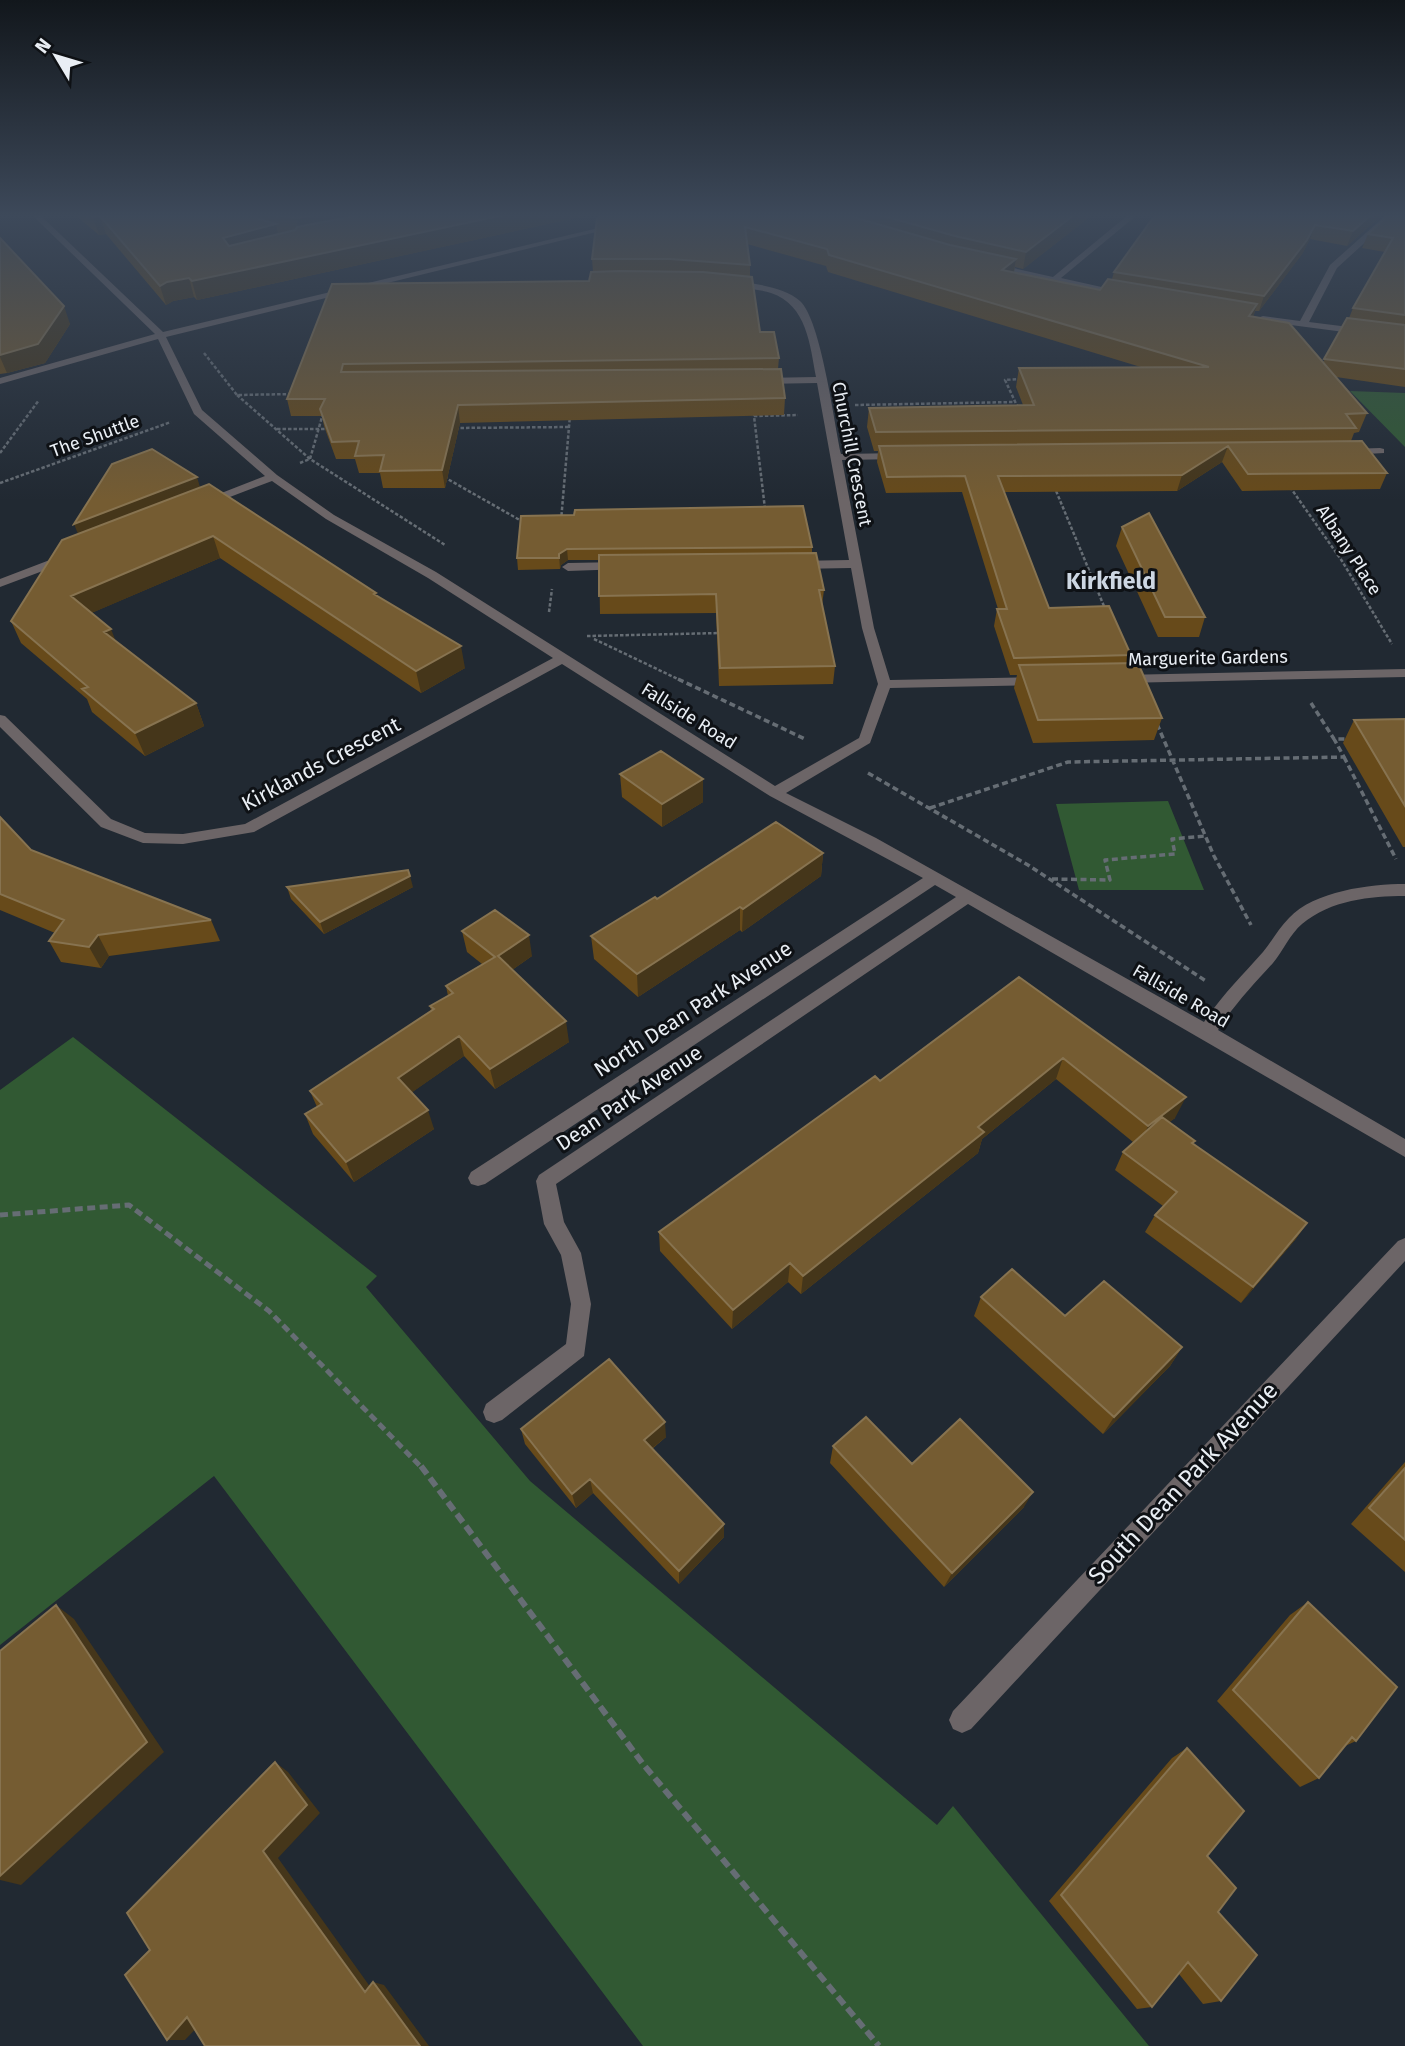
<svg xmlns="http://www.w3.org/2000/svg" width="1405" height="2046" font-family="'Fira Sans',sans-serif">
<rect width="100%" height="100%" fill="#212932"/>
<path fill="#315933" d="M1350 391 1405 393V447Z
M1168 801 1204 890H1079L1056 804Z
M73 1037 377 1276 366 1287 530 1481 937 1825 953 1806 1149 2046H643L214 1476 0 1645V1090Z"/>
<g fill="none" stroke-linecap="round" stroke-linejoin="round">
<path stroke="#666d74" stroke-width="2.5" stroke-dasharray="3.5 2" stroke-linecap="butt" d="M204 353 237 395 294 394
M237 395 310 459 445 545
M855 405 1015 402
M1018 408 1005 380 1020 379
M455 428 570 427
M277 429H331
M0 453 39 400
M300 463 310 459 324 410
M444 477 525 523
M0 483 171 422
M1054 486 1106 611
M1290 487 1342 561 1392 644
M765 509 754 416 798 415
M561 521 570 415
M549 612 552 589
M587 636 722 633
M594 639 682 681"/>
<path stroke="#666d74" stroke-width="3.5" stroke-dasharray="6 3.5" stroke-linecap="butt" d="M678 679 805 739
M1311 703 1334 739
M1157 724 1214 856 1251 925
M1344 757 1396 859
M868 773 1028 865 1206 981
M930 808 1068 762 1344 757 1334 739H1348
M1052 879 1110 880 1105 860 1175 854 1172 839 1205 836"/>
<path stroke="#666d74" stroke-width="5" stroke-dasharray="8 4.5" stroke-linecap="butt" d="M0 1215 129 1205 269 1311 422 1468"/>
<path stroke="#666d74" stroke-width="6" stroke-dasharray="10 5" stroke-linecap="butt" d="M421 1466 643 1764 879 2046"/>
<path fill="#6c6567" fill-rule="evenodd" d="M32 215H40L163 332 653 215H666L166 337 202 410 277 475 334 515 436 572 775 786 859 738 878 684 862 628 851 568 796 569 790 565 796 561 849 560 817 383 760 384 755 381 760 378 816 377C810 345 807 305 771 293 757 288 740 290 728 283L732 280C753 284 783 286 800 301 821 320 834 422 841 454L901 453 906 456 901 459 842 460 874 628 890 680 1038 677 1045 681 1038 685 890 688 870 743 786 793 876 838 1204 1022C1223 994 1241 977 1263 952 1272 941 1279 928 1289 918 1314 891 1370 884 1405 884V896C1370 896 1331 900 1302 924 1290 934 1283 951 1273 963 1253 985 1234 1005 1218 1030L1405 1139V1157L968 904 556 1184 564 1222 581 1253 591 1304 584 1356 502 1420 494 1423 486 1420 483 1412 486 1404 566 1344 571 1304 561 1255 544 1224 536 1181 539 1175 956 897 935 885 485 1184 478 1186 471 1184 468 1178 471 1172 923 878 770 796 562 664 254 832 183 844 143 843 101 827 0 727V715L5 716 111 819 145 833 183 834 245 824 553 658 428 578 326 519 272 481 209 505H201V501L265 476 194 414 158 339 0 384V378L155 334Z
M1128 215H1137L1061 278 1124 292V296L987 266 991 263 1053 277Z
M1386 215H1395L1337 268 1309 322 1405 334V340L1260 321V317L1263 316 1300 321 1330 265Z
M1380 448 1384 449V453L1349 455 1344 452 1349 449Z
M68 553 74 557 72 560 0 587V579Z
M621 562 627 566 625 569 568 571 562 567 568 563Z
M1405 669V677L1122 683 1115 679 1122 675Z
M1405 1238V1261L971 1729 962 1733 953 1729 949 1720 953 1711 1398 1241Z"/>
</g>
<path fill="#674a1a" d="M75 215H589L197 300 194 297 173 301 166 305 106 234 99 235Z
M599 215H1092L1023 269 1015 267 1014 272 1100 290 1112 279 1114 272 1155 215H1382L1347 246 1310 239 1302 254 1259 311H1255L1253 317 1323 362 1349 318 1353 308 1385 252 1362 248 1368 234 1405 215V387L1336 377 1367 413 1359 432 1354 433 1351 441 1387 473 1380 489 1242 491 1222 462 1177 491 1004 492 1049 608 1131 655 1128 663 1162 718 1154 740 1033 743 1014 688 1017 675H1010L994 626 997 609H998L962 492 886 493 877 462 878 451H874L867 427 869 408 1023 405 1016 387 1019 368H1144L828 272 826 266 747 244 750 265V276L760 332 779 358 778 369 785 398 784 415 460 423 445 488H383L380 473H359L355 459H336L324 426 322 416H291L287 399 332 284 589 281 593 272 592 259Z
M0 238 70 324 45 363 7 373 0 374Z
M200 488 377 595 465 668 421 693 220 558 91 613 115 641 196 703 204 726 145 756 92 712 87 699 21 643 11 621Z
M521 516 812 547V553L824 590 822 605 835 666 833 684 719 686 716 613 600 614 599 560H568L561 565 560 569 518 570 517 558Z
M1122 527 1205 617 1199 637H1158L1116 546Z
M1405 719V847H1403L1343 743 1354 720Z
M620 774 703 802 662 827 622 797Z
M0 817 31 850 211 920 220 941 109 956 101 968 61 962 49 941 55 933 0 910Z
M823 853 821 876 742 932 740 930 638 997 594 959 591 936 657 899Z
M287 887H413L324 934 291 899Z
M462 931 532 956 512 970 569 1042 495 1089 464 1056 412 1092 434 1129 354 1182 313 1134 305 1114 317 1107 310 1091 431 1011 430 1006 448 996 446 986 482 964 467 952Z
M1019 977 1175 1118 1169 1122 1195 1141 1193 1144 1307 1223 1295 1240 1241 1303 1145 1232 1155 1215 1163 1206 1115 1170 1123 1152 1133 1142 1056 1079 982 1139 978 1153 801 1294 788 1282 732 1329 660 1251 659 1232 880 1081Z
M981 1297 1182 1347 1170 1366 1103 1434 974 1316Z
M521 1429 666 1437 652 1449 724 1524V1537L679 1584 593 1493 576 1508 525 1444Z
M833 1446 912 1464 1024 1507 944 1587 830 1463Z
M1405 1462V1572L1351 1524Z
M1308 1602 1356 1741 1345 1746 1319 1778 1300 1787 1217 1701 1290 1615Z
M1187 1748 1218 1912 1221 2001 1203 2004 1179 1974 1152 2007 1137 2009 1049 1901 1172 1758Z"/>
<path fill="#45361a" d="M314 215H410L300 236 296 218Z
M504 215H589L197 300 192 281Z
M1074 215H1092L1023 269 1026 252Z
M1371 215H1382L1347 246 1353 231Z
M100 216 106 234 99 235 93 217Z
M276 224 280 243 228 256 223 238Z
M1315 225 1310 239 1302 254 1259 311 1264 296Z
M1016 259 1013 276 1002 270Z
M189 278 194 297 173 301 166 305 160 286 167 282Z
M1257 304 1252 321 1249 316Z
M64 306 70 324 45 363 7 373 0 357V355Z
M458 405 460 423 445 488 442 470Z
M1228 446 1222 462 1177 491 1182 475Z
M197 477 203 497 82 544 74 524Z
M213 536 220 558 80 618 71 596Z
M567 549 568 560 561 565 560 569 559 554Z
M111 629 120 652 104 632Z
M461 646 465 668 421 693 416 671Z
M196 703 204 726 145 756 135 733Z
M703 779V802L662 827V804Z
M823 853 821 876 742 932 743 909Z
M410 876 413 887 324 934 320 922Z
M740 907V930L638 997 637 974Z
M98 935 109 956 101 968 89 947Z
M529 935 532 956 502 977 498 956Z
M566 1021 569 1042 495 1089 490 1069Z
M459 1036 464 1056 404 1098 398 1078Z
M1063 1058 1056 1079 982 1139 978 1153 801 1294 803 1276 978 1127Z
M1186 1097 1175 1118 1138 1147 1148 1126Z
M428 1110 434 1129 354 1182 346 1162Z
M1307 1223 1295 1240 1241 1303 1253 1287Z
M790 1263 788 1282 732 1329 733 1310Z
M1182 1347 1170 1366 1103 1434 1114 1417Z
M665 1422 666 1437 645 1454 644 1440Z
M590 1479 593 1493 576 1508 572 1494Z
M1033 1492 1024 1507 944 1587 952 1573Z
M724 1524V1537L679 1584V1571Z
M56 1605 74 1619 164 1752 21 1885 0 1880V1876Z
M275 1762 288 1772 320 1813 278 1858 376 1995 365 1992 263 1851Z
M373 1982 384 1985 429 2046H420Z
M187 2017 205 2019 185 2040H167Z"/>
<path fill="#755c32" stroke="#877350" stroke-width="2" d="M91 215H253L259 219 276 224 223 238 229 246 295 230 297 227 360 215H504L192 281 189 278 167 282 160 286 100 216 93 217Z
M276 215H314L296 218Z
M609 215H846L950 245 1016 259 1002 270 1100 290 1108 279 1257 304 1249 316 1289 323 1367 413 1346 414 1356 428 876 432 869 408 1034 405 1019 368 1209 367 829 255 827 249 745 227 750 265 670 259H592L597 218Z
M880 215H1074L1026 252 955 236Z
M1155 215H1371L1353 231 1315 225 1307 240 1264 296 1114 272Z
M1389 215H1405V315L1353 308 1393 238 1368 234Z
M0 238 64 306 38 344 0 355Z
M620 271 703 272 752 277 760 332H774L779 358 343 364 341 372 781 369 785 398 458 405 442 470 380 471 384 455 355 456 359 441 332 442 320 409 325 399H287L332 284 589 281 591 272Z
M1347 318 1405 325V369L1324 359Z
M1362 441 1387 473 1248 474 1228 446 1182 475 998 476 1049 608 1109 606 1131 655 1014 658 997 609H1007L965 476 887 477 879 446Z
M152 449 197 477 74 524 112 464Z
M209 484 376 593 374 594 461 646 416 671 213 536 71 596 111 629 104 632 196 703 135 733 82 689 88 687 11 621 62 540Z
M803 506 812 547 567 549 559 554V558H517L521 516 574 515 575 510Z
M1149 513 1205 617H1165L1122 527Z
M816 553 824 590H819L835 666 720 668 716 594 599 596V555Z
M1138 663 1162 718 1038 720 1019 665Z
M1405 719V806L1354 720Z
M661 751 703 779 662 804 620 774Z
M0 817 31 850 211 920 98 935 89 947 49 941 64 920 0 894Z
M776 822 823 853 743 909 740 907 637 974 591 936 655 897 657 899Z
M408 870 410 876 320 922 287 887Z
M495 910 529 935 498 956 566 1021 490 1069 459 1036 398 1078 428 1110 346 1162 305 1114 322 1104 310 1091 434 1009 430 1006 453 993 446 986 495 957 462 931Z
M1019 977 1186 1097 1148 1126 1063 1058 978 1127 984 1132 803 1276 790 1263 733 1310 659 1232 875 1076 880 1081Z
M1162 1117 1195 1141 1192 1143 1307 1223 1253 1287 1155 1215 1177 1192 1123 1152Z
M1012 1269 1065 1316 1104 1281 1182 1347 1114 1417 981 1297Z
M609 1359 665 1422 644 1440 724 1524 679 1571 590 1479 572 1494 521 1429Z
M866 1417 912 1464 960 1419 1033 1492 952 1573 833 1446Z
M1405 1468V1540L1369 1508Z
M1308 1602 1397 1687 1356 1741 1352 1737 1319 1778 1233 1690Z
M56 1605 147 1742 0 1876V1651Z
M1187 1748 1244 1811 1207 1856 1236 1888 1218 1912 1257 1955 1221 2001 1188 1962 1152 2007 1061 1895Z
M275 1762 307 1805 263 1851 365 1992 373 1982 420 2046H205L187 2017 167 2040 125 1975 150 1950 127 1913Z"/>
<linearGradient id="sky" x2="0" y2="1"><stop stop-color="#12171c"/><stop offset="0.43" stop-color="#3d495a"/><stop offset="1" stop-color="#3d495a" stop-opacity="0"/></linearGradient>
<rect width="1405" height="501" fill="url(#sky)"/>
<g text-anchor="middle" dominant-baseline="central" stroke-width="6" stroke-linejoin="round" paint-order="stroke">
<g font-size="18" fill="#e9eef4" stroke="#0e1115">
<text transform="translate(95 436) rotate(-20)">The Shuttle</text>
<text transform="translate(852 454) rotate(79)">Churchill Crescent</text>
<text transform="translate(1349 550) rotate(57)">Albany Place</text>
<text transform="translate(1208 658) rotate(-1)">Marguerite Gardens</text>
<text transform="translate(689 716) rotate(32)">Fallside Road</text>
<text transform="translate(1181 996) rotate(30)">Fallside Road</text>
</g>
<g font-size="21" fill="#e9eef4" stroke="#0e1115">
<text transform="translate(321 764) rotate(-28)">Kirklands Crescent</text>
<text transform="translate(693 1009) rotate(-33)">North Dean Park Avenue</text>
<text transform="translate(629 1098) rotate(-34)">Dean Park Avenue</text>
</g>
<g font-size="23" font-weight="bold" fill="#cdd7e3" stroke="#0e1115">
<text x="1111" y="581">Kirkfield</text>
</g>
<g font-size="24" fill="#e9eef4" stroke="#0e1115">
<text transform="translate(1183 1483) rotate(-47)">South Dean Park Avenue</text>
</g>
</g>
<g transform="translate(56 56) rotate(308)" stroke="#0e1115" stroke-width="5" paint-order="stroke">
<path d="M0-5L12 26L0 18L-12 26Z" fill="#e9eef4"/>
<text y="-10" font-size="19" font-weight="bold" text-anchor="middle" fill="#e9eef4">N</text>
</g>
</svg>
